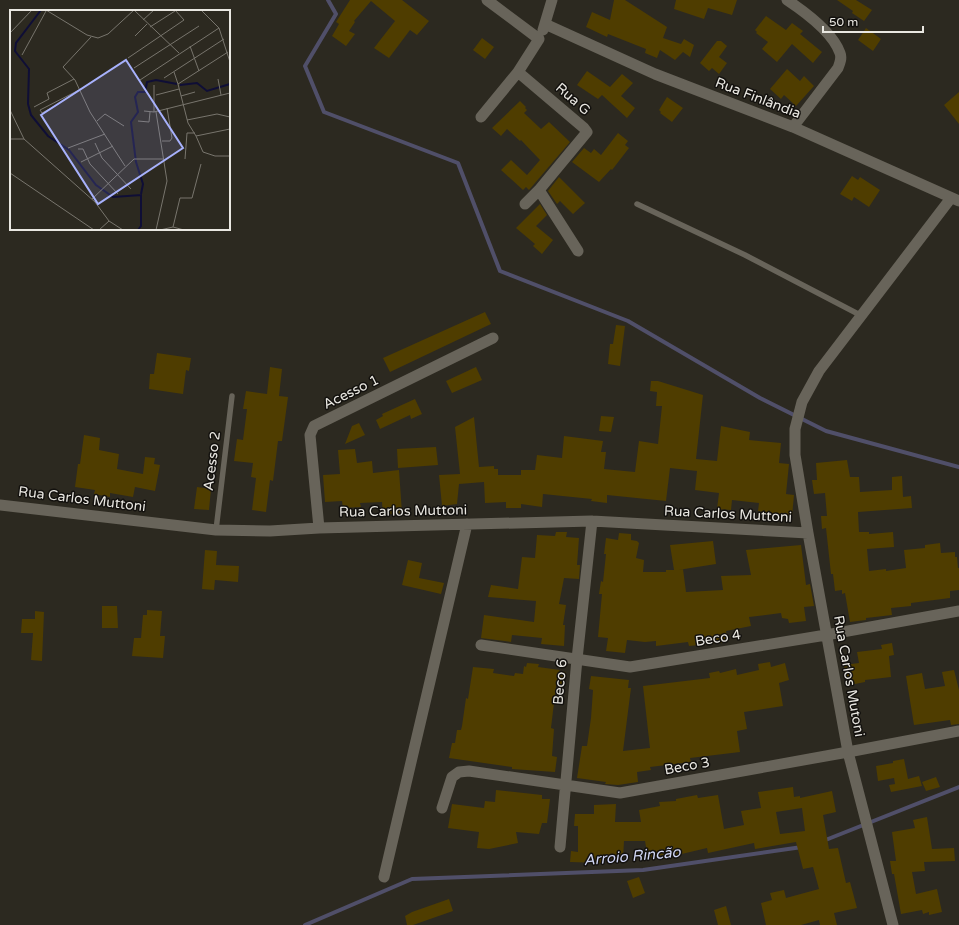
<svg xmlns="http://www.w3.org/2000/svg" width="959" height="925" font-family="'Varela Round',sans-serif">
<rect width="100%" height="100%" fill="#2c2920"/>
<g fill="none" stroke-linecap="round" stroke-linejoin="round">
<path stroke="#504f69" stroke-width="4" d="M328 0 336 14 305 66 324 112 458 163 500 271 628 321 760 398 826 431 959 467
M823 841 959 787
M305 925 412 879 643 870 802 847"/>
</g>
<path fill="#4f3d00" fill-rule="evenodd" d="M350 0H402L429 21 417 35 410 30 389 58 374 48 395 21 371 1 354 21 355 22 349 31 355 34 346 46 332 36 339 24 336 22Z
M614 0H625L667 27 663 38 681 44 684 39 694 45 690 57 683 52 675 60 660 50 657 58 645 53 646 49 608 34 607 37 586 27 592 12 610 20Z
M676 0H737L732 15 708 8 704 19 674 9Z
M837 0H856L872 10 864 21 852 13 853 11Z
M766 16 786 30 792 23 803 31 800 34 822 52 813 63 792 44 777 62 762 49 768 42 756 33 757 32 755 30Z
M866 28 881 39 873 51 858 40Z
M482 38 494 47 485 59 473 50Z
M717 41H721L727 46 719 57 727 63 719 74 712 68 709 71 700 63Z
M787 69 800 81 804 76 814 86 796 106 784 95 781 99 770 89Z
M587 71 610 87 622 74 633 83 621 96 635 108 627 118 602 95 598 99 577 85Z
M959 92V124L944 105Z
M667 97 683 108 672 122 660 113 661 112 659 110Z
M520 101 526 107 525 108 527 110 524 113 541 129 549 122 570 142 529 190 526 187 523 190 501 170 511 160 527 175 540 160 521 140 520 141 507 129 501 136 492 128Z
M618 133 628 141 625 145 629 148 612 170 611 169 599 182 572 162 584 148 591 153 594 149 601 155Z
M852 176 858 180 860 177 880 190 869 207 854 197 852 201 840 194Z
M559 177 585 203 573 214 560 201 557 204 548 191Z
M540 204 547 215 536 226 553 240 542 254 533 246 535 244 516 228Z
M485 312 491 324 390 372 383 358Z
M616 325 625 326 620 366 608 364 610 344H613Z
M157 353 191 358 189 371 186 370 183 394 149 389 150 374H154Z
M270 367 282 369 279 396 288 397 282 441H278L273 481 270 480 266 512 252 510 256 478 251 477 253 463 234 461 237 439 243 440 247 409H243L246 391 267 394Z
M476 367 482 380 452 393 446 381Z
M651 381H658L703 395 696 459 717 461 721 426 750 432 749 440 781 443 779 463 789 464 786 494 794 495 792 516 771 515V513L758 511 759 503 732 500 731 510 717 509 719 493 695 490 697 471 670 468 666 501 607 495V503L591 501 592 499 543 494 542 507 521 504V508H506V502L485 503 484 482 459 484 457 504 442 506 439 475 460 474 455 427 474 417 479 467 494 466V469H498V475H521V470H535L537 455 562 458 564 436 603 441 601 452H606L604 469 635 472 639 441 658 444 662 406H656L657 392 650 391Z
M415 399 422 414 411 419 410 415 380 429 376 420 383 416 382 414Z
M601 416 614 417 611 432 599 431Z
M359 423 365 435 345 444 352 426Z
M84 435 100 438 99 450 119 454 117 469 143 474 145 457 155 458 154 464 160 465 155 491 135 487 133 497 110 493V497L94 494 95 490 75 487 78 464H80Z
M436 447 438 465 398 468 397 449Z
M355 449 357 463 372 461 373 473 399 470 402 513 383 515 382 502 360 503 361 507 343 508 342 501 325 502 323 475 340 474 338 450Z
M847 460 850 477H859L860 492 892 490V477L902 476 903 497 911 496 912 508 858 512 859 532H869V534L893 532 894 547 867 549 869 571 886 569V571L906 568 904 550 925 548V545L940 543 941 553 955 552V557H957L958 568H959V590L950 591V598L911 603V606L891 608 892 615 866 618V620L850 622 845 593 842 594V590L835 591 833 574H831L826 528 822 529 821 516H827L825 493 814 494 812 480H817L816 463Z
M197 487 211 489 209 510 194 509Z
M556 532H567L566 537 579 538 577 565H580L579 579 564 578 559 604 566 605 563 625H565L564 646 541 644 542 638 512 635 511 642 481 638 484 615 534 622 536 601 488 597 491 585 518 589 522 557 535 558 537 535 555 536Z
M619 533 631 534V540L637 541 639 543 636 558 644 560 643 572H666V570H674L670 545 713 541 716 564 678 570 683 569 686 592 723 590 721 576 751 575 746 550 801 545 806 585 810 584 814 606 804 607 806 621 789 623 788 619 782 618 781 613 749 617 751 626 726 631 728 642 689 646 688 642 656 646V641L645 642 627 640 625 653 606 651 608 638 598 637 602 594H599L601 581 603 582 606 554H604L606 538 618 540Z
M205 550 217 551 216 565 239 566 238 582 215 580 214 590 202 589Z
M408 560 422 563 419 578 444 583 441 594 402 585Z
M102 606H117L118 628H102Z
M147 610 162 611 160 636H165L163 658 132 656 134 638H141L143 615H147Z
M35 611 44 612 42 661 31 660 33 633H21L22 619H35Z
M892 643 894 655 889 656 891 677 865 680V682L850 685V680L846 681 844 665 859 663 857 652 882 649 881 645Z
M770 662 771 667 785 663 789 680 779 683 783 706 744 712 747 729 737 731 740 752 690 758 691 762 650 767 651 770 637 772 638 782 618 785 605 784 606 782 577 778 582 746H587L591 718 593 690 589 689 591 676 629 680 628 688H631L623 751 650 748 643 686 710 678 709 673 719 671 720 673 736 669 737 675 759 670 758 664Z
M527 663 539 664 538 667 560 670 559 671 566 672 564 687 556 686 551 728 554 729 552 756 557 757 555 772 512 769V767L449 758 452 743H455L457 730H461L462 726 466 698 468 699 473 667 494 669 493 673 514 676 515 673 523 674 524 666 526 667Z
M954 670 959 690V724L951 725 950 720 914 725 906 676 922 673 925 689 945 686 942 672Z
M904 759 908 779 919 776 922 786 891 792 889 785 895 784 894 778 878 781 876 766 893 763V761Z
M936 777 940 787 926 791 922 782Z
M793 787 794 797 800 796V798L832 791 836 812 823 815 829 849 838 848 846 883 850 882 857 908 834 913 837 925H820L819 920 801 925H766L761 903 772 900 770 893 784 890 786 898 819 889 813 867 803 869 796 842 755 849 754 843 708 853 707 848 669 857 668 854 648 858 645 841H624L623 859 602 858V863L570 862 571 851 578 852V826H574L575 814H594V805L616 804 615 822H641L639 810 660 806 659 802 676 801V799L697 795 698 798 718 795 724 829 744 825 741 811 761 808 758 792ZM802 808 805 831 780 834 776 812Z
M496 790 542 795V799H550L547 823H542L539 834 516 832 518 843 489 849 477 848 479 832 448 828 452 804 484 808 485 801 495 802Z
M927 817 932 849 954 848 955 861 924 862 925 871 912 872 916 894 937 889 942 912 929 915V912L923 914 922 910 901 914 894 874H892L890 861H896L892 832 915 828 913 820Z
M639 877 645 893 633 898 627 881Z
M449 899 453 911 413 925H407L405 916 412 912Z
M726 906 731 925H718L714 910Z"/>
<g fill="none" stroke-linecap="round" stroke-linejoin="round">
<path stroke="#68645a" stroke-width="5.5" d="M637 204 745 255 862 316
M216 530 232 396"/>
<path stroke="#68645a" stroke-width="11" d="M787 0C805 12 833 33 840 53 842 58 840 63 838 68L793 127
M545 24 655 74 793 127 959 201
M543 30 552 0
M518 72 584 128 587 132 539 190 525 204
M481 117 518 72 539 39 487 0
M539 190 578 251
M0 505 216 530 270 531 319 528 592 521 808 533
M319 528 310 435 314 426 493 338
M481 645 630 667 826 635 959 611
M442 808 452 777 459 772 469 771 620 793 848 752 959 731
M560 847 577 659 592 521
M384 877 467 524
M893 925 848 752 808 533 795 455V429L802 402 819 371 951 198"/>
</g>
<g text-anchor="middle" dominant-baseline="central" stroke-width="3" stroke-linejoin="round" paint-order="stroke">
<g font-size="14" fill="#e9e7e1" stroke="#13110e">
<text transform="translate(758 98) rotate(21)">Rua Finlândia</text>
<text transform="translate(573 99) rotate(41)">Rua G</text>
<text transform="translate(351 392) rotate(-26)">Acesso 1</text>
<text transform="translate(212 461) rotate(-83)">Acesso 2</text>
<text transform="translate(82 499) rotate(7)">Rua Carlos Muttoni</text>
<text transform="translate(403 511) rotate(-1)">Rua Carlos Muttoni</text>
<text transform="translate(728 514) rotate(3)">Rua Carlos Muttoni</text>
<text transform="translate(718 638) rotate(-9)">Beco 4</text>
<text transform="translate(849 676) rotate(80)">Rua Carlos Mutoni</text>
<text transform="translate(560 682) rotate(-85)">Beco 6</text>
<text transform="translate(687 766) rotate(-10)">Beco 3</text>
</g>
<g font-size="15" font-style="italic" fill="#d0d6f4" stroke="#13110e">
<text transform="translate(632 856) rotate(-5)">Arroio Rincão</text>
</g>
</g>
<g transform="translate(10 10)">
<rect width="220" height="220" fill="#2c2920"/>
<path fill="none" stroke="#0f0e36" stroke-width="2" d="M31 0 6 33 5 41 19 59 18 94 21 105 38 126 59 140 86 175 103 187 131 185V216L128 220M170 75 187 73 197 81 220 74M131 184 133 174 126 152 121 112 128 102 125 87 128 82H135L137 72 146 70 167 74"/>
<path fill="none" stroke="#78756d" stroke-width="1" d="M36 0 77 25 88 28 98 24 124 0M124 0 169 43M191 0 209 18 220 52M133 10 144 0M140 17 165 1M0 23 22 0M125 26 137 14M81 27 53 57 65 70 80 102 115 156M180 36 189 61M218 42 168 74 178 113 186 126 220 119M12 45 36 1M118 48 174 10 165 0M124 58 189 16M164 62 168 74M154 68 214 29M208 69 211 85M130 70 209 18M146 85 169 79M171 86 185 82M24 97 39 89 37 83 64 69M43 97 32 103 30 100 69 80M0 100 14 129 85 192 99 211 113 220M134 101 144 102V75M144 102 220 83M146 102 157 171 146 220M177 110 207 104 220 107M87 111 95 104 114 116M128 111 139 112 140 102M186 126 193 142 205 146H220M0 129H14M152 131H160L162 128 157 98M85 133 92 148 121 179M58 138 95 124M68 139H73L80 154 108 184M175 149 177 123H185M71 152 103 136M0 163 84 220M82 189 124 149H154M163 217 170 188H182L191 154M89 220 99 211M150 220 163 217 174 220"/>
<path fill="#a7b1fc" fill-opacity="0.15" stroke="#a7b1fc" stroke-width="2" d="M116 50 173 138 88 194 31 105Z"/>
<rect width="220" height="220" fill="none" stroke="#e9e7e1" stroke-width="2"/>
</g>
<path d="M823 26v6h100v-6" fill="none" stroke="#e9e7e1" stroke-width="2"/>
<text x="829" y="26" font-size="12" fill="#e9e7e1" stroke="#13110e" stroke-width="3" paint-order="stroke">50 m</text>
</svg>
